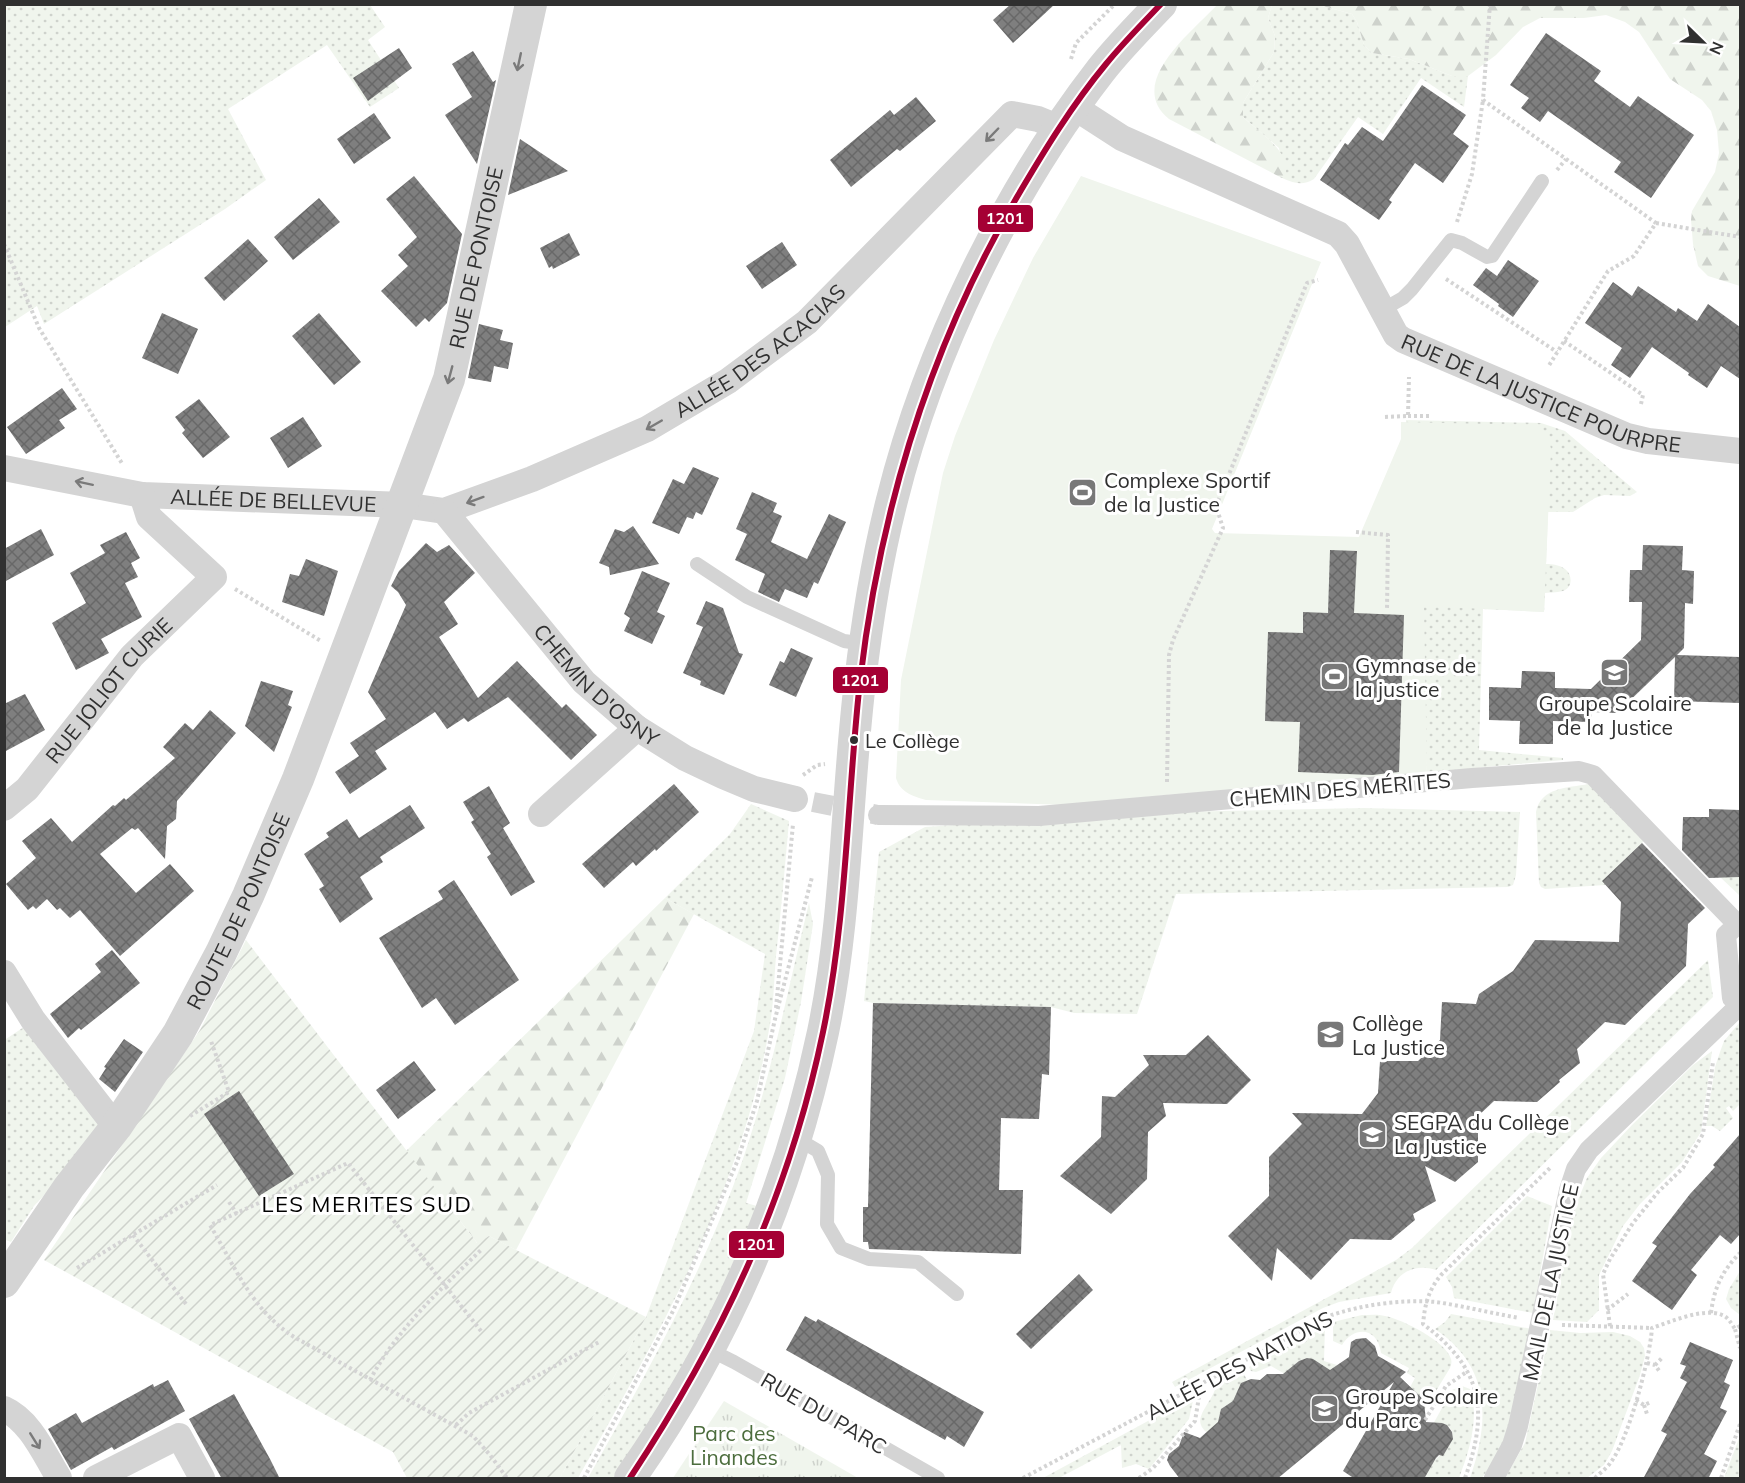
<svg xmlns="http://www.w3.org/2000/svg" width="1745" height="1483" font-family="Mulish,sans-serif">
<defs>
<pattern id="grass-dots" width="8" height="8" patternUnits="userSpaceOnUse" patternTransform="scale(1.5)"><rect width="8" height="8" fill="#f0f5ed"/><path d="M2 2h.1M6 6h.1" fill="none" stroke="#ced2cc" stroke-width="1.8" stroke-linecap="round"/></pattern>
<pattern id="forest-firs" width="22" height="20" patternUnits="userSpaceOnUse" patternTransform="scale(1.5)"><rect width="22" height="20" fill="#f0f5ed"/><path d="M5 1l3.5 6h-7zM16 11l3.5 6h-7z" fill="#ced2cc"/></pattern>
<pattern id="park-tufts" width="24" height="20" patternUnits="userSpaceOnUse" patternTransform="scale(1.5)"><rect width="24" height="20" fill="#f0f5ed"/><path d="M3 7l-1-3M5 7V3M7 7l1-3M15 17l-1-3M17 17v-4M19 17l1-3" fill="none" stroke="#ced2cc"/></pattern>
<pattern id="garden-furrows" width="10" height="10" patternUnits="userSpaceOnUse" patternTransform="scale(1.5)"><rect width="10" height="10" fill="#f0f5ed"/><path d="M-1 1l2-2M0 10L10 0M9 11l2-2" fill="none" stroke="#ced2cc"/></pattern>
<pattern id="building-cross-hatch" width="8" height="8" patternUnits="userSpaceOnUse" patternTransform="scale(1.5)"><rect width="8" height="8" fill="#7f7f7f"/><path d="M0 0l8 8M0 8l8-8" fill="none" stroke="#686868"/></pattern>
</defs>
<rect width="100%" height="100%" fill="#fff"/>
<path fill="url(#grass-dots)" d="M5 5H370L385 27 368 40 399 88 370 107 327 45 228 109 266 180 225 209 44 324 37 306 5 327Z
M1272 5H1319L1352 14 1357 22 1364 45 1372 53 1409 59 1452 76H1468L1464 107 1421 78 1383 134 1358 117 1314 179C1301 187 1291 182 1278 176L1284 177 1279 148 1243 117V103L1274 52 1275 36 1268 18Z
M1406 420 1541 423 1565 431 1637 492 1630 496 1604 495 1595 498 1573 512H1548L1546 564C1552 564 1560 565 1565 569 1572 574 1573 586 1565 590 1559 593 1552 592 1545 593L1544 612 1483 609 1479 750 1563 758V760L1485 767 1427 775Z
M1589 784 1644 841 1606 877 1605 885 1545 889 1541 887 1539 883 1536 812C1541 787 1567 788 1589 784Z
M751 804 789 821C785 866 781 911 776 956 774 979 774 1002 770 1024 744 1185 657 1338 578 1478H560L646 1317 754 1031 765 954 665 898 730 834Z
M1364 808 1520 812 1516 875 1513 885 1508 887 1176 894 1137 1014 1074 1013 1051 1007 873 1003 864 1001 879 852 925 827 1125 813Z
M1720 877H1740V895H1739Z
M809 903 813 924 801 1002 785 1078 746 1203 757 1206 701 1339 642 1436 613 1478H588C646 1375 704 1271 743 1159 771 1076 788 989 809 903Z
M1708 960 1713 997 1436 1270C1416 1263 1396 1272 1391 1293L1339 1302 1323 1308 1175 1387 1172 1382 1396 1260 1412 1248Z
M1740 1022V1104L1733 1111 1729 1106 1726 1108 1733 1118 1720 1131 1712 1126H1706L1715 1067 1720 1052 1724 1041Z
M27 1025 103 1124 101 1135 34 1206 11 1242 6 1240 4 1236V1038L6 1039Z
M1712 1051 1701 1132 1682 1162 1640 1204 1623 1226 1599 1275V1310L1587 1322 1553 1320 1568 1238 1576 1205 1587 1178 1601 1158 1632 1125 1693 1065Z
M1527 1196 1552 1206 1533 1313 1454 1298 1452 1287 1446 1277Z
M1740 1271V1315L1731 1308 1726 1299 1729 1289Z
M1451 1314 1532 1329 1510 1424 1503 1446 1482 1478H1470C1490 1420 1491 1367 1435 1329L1445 1322Z
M1362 1315C1369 1315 1378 1314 1385 1316 1402 1319 1447 1342 1451 1359 1452 1363 1451 1365 1450 1368L1425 1409V1403L1422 1397 1408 1391 1415 1378 1407 1373 1409 1368 1381 1353C1378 1328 1355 1325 1342 1345L1333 1341V1322Z
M1325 1327 1324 1361 1337 1365 1333 1374 1307 1358 1299 1361 1285 1374 1271 1366 1256 1372 1251 1371 1249 1367Z
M1550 1330 1580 1333 1613 1332 1630 1336 1640 1342 1644 1348 1645 1356 1640 1375 1612 1451 1604 1465 1587 1478H1505L1525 1443Z
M1242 1370 1247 1380 1239 1387 1234 1403C1220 1405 1221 1412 1218 1423 1217 1428 1213 1433 1211 1437 1208 1433 1202 1429 1201 1425 1196 1414 1216 1397 1216 1384Z
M1462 1386 1470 1389 1471 1392C1479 1420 1469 1452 1459 1478H1425C1428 1472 1432 1463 1437 1458 1440 1455 1444 1454 1447 1449 1458 1433 1452 1421 1432 1426L1452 1390Z
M1194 1396 1189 1419 1149 1469 1136 1464 1122 1468 1121 1445 1059 1478H1043Z
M1740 1436V1478H1724Z"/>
<path fill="url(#forest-firs)" d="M1217 5H1272L1268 18 1275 36 1274 52 1243 103V117C1257 131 1296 154 1284 177L1278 176 1169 119C1125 83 1192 32 1217 5Z
M1319 5H1740V286L1708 276 1698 266 1693 244 1691 220 1692 211 1715 172 1719 153 1717 130 1711 111 1702 100 1670 79 1639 32 1625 22 1606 15 1584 18H1540L1523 27 1496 55 1468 76H1452L1409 59 1372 53 1364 45 1357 22 1352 14Z
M665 898 694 914 516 1250 489 1236 478 1244 406 1151Z"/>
<path fill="url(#park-tufts)" d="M724 1401 858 1478H673Z"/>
<path fill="url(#garden-furrows)" d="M246 940 477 1243 489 1236 646 1317 560 1478H407L393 1452 44 1260 200 1030Z"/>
<path fill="#f0f5ed" d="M1081 176 1321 262 1212 529 1215 533 1359 537 1401 439V422L1535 425C1547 431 1549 437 1551 449L1544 612 1424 606 1427 775 1166 795 1067 805 926 800C912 796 900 792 896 778L901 680 943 473 955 436 994 340 1033 258Z"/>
<path fill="url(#building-cross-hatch)" d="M1011 4H1055L1013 43 993 20Z
M1546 33 1601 71 1594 81 1630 107 1638 96 1694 135 1651 198 1614 172 1621 162 1548 111 1540 122 1521 108 1529 98 1510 85Z
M399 48 412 68 368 101 353 78Z
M473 51 493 82 496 80 477 164 445 115 472 97 452 64Z
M1422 85 1466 115 1453 134 1469 146 1443 183 1415 163 1389 200 1392 202 1379 220 1320 180 1345 143 1348 145 1362 127 1383 141Z
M916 97 936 121 900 151 897 149 851 187 830 160 890 110 894 115Z
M374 113 391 138 354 164 337 139Z
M520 139 568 171 508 195Z
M414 176 462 234 447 303 429 322 425 318 416 327 381 291 408 266 398 255 417 237 386 199Z
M319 198 340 222 293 260 274 237Z
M569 233 580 255 553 269 552 266 549 268 540 248Z
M248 239 268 261 224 301 204 278Z
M782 242 797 265 762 289 746 266Z
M1508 260 1539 281 1513 317 1498 306 1499 304 1473 285 1486 268 1497 276Z
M1613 282 1632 296 1638 286 1676 312 1678 308 1697 321 1708 304 1740 327V379L1721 366 1707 388 1688 375 1689 373 1652 347 1630 378 1611 365 1622 348 1585 323Z
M162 313 198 329 178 374 142 358Z
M319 313 361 362 334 385 292 336Z
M479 324 503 330 500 340 513 343 508 369 494 366 491 382 468 378Z
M62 388 77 409 59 420 65 428 26 454 7 427Z
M199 399 230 437 203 458 182 433 185 430 175 417Z
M303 417 322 446 288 468 270 438Z
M693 467 719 478 702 515 696 512 693 519 687 517 679 534 652 523 673 479 684 484Z
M752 492 777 503 773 512 782 516 771 542 807 559 829 514 846 522 818 584 814 582 807 598 785 589 779 602 758 592 765 574 735 560 747 534 736 529Z
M633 526 659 564 610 575 609 567 599 563 615 529 624 532Z
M41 529 54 555 4 582V549Z
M126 532 140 558 131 563 138 577 125 583 142 617 101 639 109 653 76 670 52 623 86 603 70 573 105 553 100 545Z
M426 543 437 552 449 545 475 573 444 602 458 624 439 637 478 698 517 661 562 708 566 704 597 735 571 760 508 697 468 722 464 718 447 729 435 712 375 751 387 769 350 794 335 772 359 756 350 743 386 719 368 692 406 605 398 592 391 586 399 571Z
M1643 545 1683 546 1682 570 1694 571 1693 604 1685 603 1684 648 1677 655 1740 657V703L1674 701 1675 657 1617 713 1591 712 1592 722 1553 721V744H1519L1520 721 1489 720V687L1521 688 1522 671 1555 672V688L1591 689 1641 640 1642 602H1629L1630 570H1642Z
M1330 550 1357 551 1354 613 1404 615 1399 772 1372 775 1298 772 1300 722 1265 721 1268 632 1303 633V612L1328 613Z
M306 559 338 571 324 616 282 602 290 574 299 576Z
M642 571 670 583 657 612 665 616 652 644 624 631 630 618 624 614Z
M706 601 723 608 739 653 743 654 724 695 700 685 701 681 683 673 703 627 696 624Z
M791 648 813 658 796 697 769 685 780 661 784 663Z
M261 681 293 691 288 705 292 707 274 752 245 726Z
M25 694 45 730 4 752V704Z
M210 710 236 733 177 801 176 819 167 826 165 859 138 828 135 830 132 828 100 854 136 893 170 864 194 891 120 956 80 910 70 918 60 908 57 910 47 899 36 909 33 906 28 910 6 884 36 858 22 841 51 818 72 842 113 805 115 806 124 798 126 800 175 758 163 747 185 723 193 730Z
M674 784 699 812 656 851 655 849 636 866 633 862 604 888 582 864Z
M489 786 510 823 503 828 535 882 511 896 487 857 491 854 471 822 474 820 463 802Z
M410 805 425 828 380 857 383 862 360 877 373 899 340 923 319 889 324 886 304 854 329 837 326 833 347 819 359 838Z
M1709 809 1740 810V877L1709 878 1682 850 1683 817H1709Z
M1642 843 1705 908 1688 924 1686 966 1625 1025 1605 1022 1577 1049 1580 1063 1559 1080 1560 1082 1537 1102 1494 1101 1478 1116V1162L1455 1182 1425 1166 1436 1201 1413 1214 1415 1220 1391 1240 1350 1239 1311 1280 1277 1248 1272 1281 1228 1236 1269 1196V1157L1302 1124 1292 1113 1362 1114 1378 1093 1380 1061H1418L1440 1040 1442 1002 1476 1004 1479 994 1513 971 1535 940 1619 942 1621 902 1602 881Z
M454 880 519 980 455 1025 436 998 422 1008 379 938 443 899 438 891Z
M112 950 140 983 81 1030 79 1028 68 1038 50 1014 101 972 95 964Z
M873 1003 1051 1007 1049 1075 1042 1074 1039 1119 1001 1118 999 1190H1023L1021 1254 869 1249 868 1242H863V1207H868Z
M1208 1035 1251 1080 1227 1104 1163 1103 1166 1116 1148 1132 1147 1179 1111 1214 1060 1176 1101 1137 1102 1096 1115 1097 1149 1065 1143 1055H1186Z
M124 1039 143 1052 115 1092 99 1079 106 1068 104 1067Z
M414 1061 436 1090 398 1119 376 1090Z
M239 1091 294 1174 259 1196 204 1114Z
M1740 1134V1234L1731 1244 1720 1235 1691 1270 1697 1275 1672 1310 1632 1281 1657 1246 1652 1243 1690 1194 1715 1167 1713 1165Z
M1079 1274 1093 1290 1031 1349 1016 1334Z
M805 1316 816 1322 818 1319 984 1412 964 1447 947 1436 945 1440 786 1350Z
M1366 1338 1375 1346 1378 1356 1406 1372 1400 1377 1424 1400 1426 1422 1442 1423 1447 1425 1452 1432 1453 1439 1443 1456 1439 1455 1436 1458 1424 1479H1355L1343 1471 1394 1382 1277 1479H1180L1170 1466 1167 1460 1169 1454 1179 1446 1184 1432 1200 1438 1218 1422 1221 1409 1233 1401 1241 1383 1251 1379 1260 1380 1267 1374H1283L1299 1361 1307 1358 1313 1359 1330 1370 1349 1357 1351 1342 1356 1339Z
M1690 1342 1733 1360 1724 1382 1730 1385 1720 1408 1727 1411 1704 1454 1717 1461 1708 1479H1643L1667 1434 1661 1431 1687 1382 1680 1378 1686 1366 1680 1364Z
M168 1380 185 1411 114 1450 112 1447 71 1470 48 1429 76 1413 82 1423 153 1384 154 1387Z
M234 1394 270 1459 280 1479H222L212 1461 189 1419Z"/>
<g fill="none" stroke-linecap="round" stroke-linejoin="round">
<path stroke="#d6d6d6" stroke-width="20" stroke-dasharray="20 10" stroke-linecap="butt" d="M813 802 878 815"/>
<path stroke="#d4d4d4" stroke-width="4" stroke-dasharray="3 3" stroke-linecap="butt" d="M1490 4 1483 100 1656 223 1634 256 1608 271 1548 367
M1071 59 1076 43 1115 4
M1557 170 1566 159
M1457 222 1472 174 1483 100
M1656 223 1740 237
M4 244 39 328 123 465
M1446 279 1557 352
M1564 341 1643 395 1641 404
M1408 416H1431
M1385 417 1408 416 1409 377
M1356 532 1388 535 1387 610
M235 589 321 641
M803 775 817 765 825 764
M1167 782 1169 655 1173 640 1223 528 1216 506 1307 283 1318 280
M776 1008 793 824
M190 1116 229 1092 211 1041
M229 1202 237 1214
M133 1235 186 1304
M77 1268 217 1185
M1607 1310 1628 1294
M1711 1313C1714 1288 1722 1271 1740 1253
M1562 1325 1652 1328
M1610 1326 1603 1274 1610 1259 1633 1223 1658 1192 1683 1168 1703 1134 1713 1062
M1740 1326 1735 1329 1740 1348
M481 1331 348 1163 210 1225C235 1267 252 1310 294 1337L473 1436 490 1455 507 1478
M1647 1363 1655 1365 1660 1372
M1655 1365 1662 1358
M370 1380C397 1329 441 1289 482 1249
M1636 1400 1644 1405 1651 1402
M1644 1405 1647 1414
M1425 1420 1446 1386 1468 1371
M456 1425 469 1413 599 1342
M584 1478 673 1311 737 1162 757 1101 775 1019 812 877
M1023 1478 1329 1316C1360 1305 1403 1299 1436 1302 1463 1306 1491 1313 1519 1318
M1139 1478 1153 1468 1195 1421 1201 1385
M1465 1478C1489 1411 1483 1369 1423 1324 1425 1304 1428 1291 1441 1275L1552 1166
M1595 1478C1600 1473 1607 1468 1611 1462 1629 1438 1650 1358 1652 1328 1670 1322 1704 1307 1722 1315 1728 1317 1731 1323 1735 1329
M1721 1478 1740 1424"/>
<path stroke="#d4d4d4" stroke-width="14" d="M1382 310 1403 298 1412 289 1451 240 1462 243 1487 257 1492 256 1542 181
M697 564 747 597 844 641 865 644
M796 1138 818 1151 828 1175 827 1224 841 1248 869 1259 918 1262 957 1294
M710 1350 734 1362 938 1478"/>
<path stroke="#d4d4d4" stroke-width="20" d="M878 815 1039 816 1472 778 1579 771 1593 775 1738 925
M1740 1005 1732 998 1726 935 1740 922
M1494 1478 1512 1445 1518 1426 1569 1190 1576 1169 1589 1150 1740 1005"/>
<g stroke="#d4d4d4" stroke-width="26">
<path id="s1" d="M1074 107 1122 138 1338 234 1347 244 1396 335 1403 340 1627 436 1648 441 1740 451"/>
<path id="s2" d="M4 468 142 495 403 505 444 511 532 479 647 429 728 381 807 322 1012 114 1038 119 1060 128"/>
<path id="s3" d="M444 511 584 682 637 728 685 758 723 776 754 789 795 799"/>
<path id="s4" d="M4 808 27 789 132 656 214 577 149 517 142 495"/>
<path d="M541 814 637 728"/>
<path d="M4 973 33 1020 116 1127"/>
<path d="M4 1409C31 1421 45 1456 59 1478"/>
<path d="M96 1478 179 1436 202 1478"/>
</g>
<g stroke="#d4d4d4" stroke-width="32">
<path id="s5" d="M4 1282 69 1187 116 1127 178 1034 221 953 248 896 298 779 449 379 531 4"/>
<path d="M630 1478C724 1344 789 1193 823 1032 847 917 846 798 860 682 867 621 877 559 892 500 929 351 1007 191 1101 70 1119 47 1140 26 1161 4"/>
</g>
<defs>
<path id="bus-1" d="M630 1478C722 1339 789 1196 823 1032 847 917 847 798 860 681 880 510 930 346 1017 197 1044 151 1072 105 1106 64 1123 43 1142 24 1161 4"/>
</defs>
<use href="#bus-1" stroke="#fff" stroke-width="10"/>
<use href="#bus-1" stroke="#a50034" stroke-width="6"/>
</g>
<defs><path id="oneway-shaft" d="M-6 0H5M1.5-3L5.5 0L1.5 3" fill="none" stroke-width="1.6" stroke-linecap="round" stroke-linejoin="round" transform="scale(1.5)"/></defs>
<g stroke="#7a7a7a">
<use href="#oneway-shaft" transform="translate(519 62) rotate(102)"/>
<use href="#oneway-shaft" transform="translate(992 135) rotate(134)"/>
<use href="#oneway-shaft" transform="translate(450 375) rotate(105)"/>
<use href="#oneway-shaft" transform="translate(654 425) rotate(150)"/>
<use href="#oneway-shaft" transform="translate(84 483) rotate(-168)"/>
<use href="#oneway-shaft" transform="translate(475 500) rotate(160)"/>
<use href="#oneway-shaft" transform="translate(35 1441) rotate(58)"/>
</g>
<defs>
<symbol id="stadium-square" viewBox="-11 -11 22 22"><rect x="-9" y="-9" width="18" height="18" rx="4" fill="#787878" stroke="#fff"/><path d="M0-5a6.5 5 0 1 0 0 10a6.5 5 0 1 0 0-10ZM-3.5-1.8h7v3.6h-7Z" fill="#fff"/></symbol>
<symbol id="school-square" viewBox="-11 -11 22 22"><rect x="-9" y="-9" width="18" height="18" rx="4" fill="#787878" stroke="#fff"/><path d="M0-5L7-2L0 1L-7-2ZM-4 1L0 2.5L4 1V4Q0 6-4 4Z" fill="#fff"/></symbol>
</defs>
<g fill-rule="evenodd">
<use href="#stadium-square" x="1066" y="476" width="33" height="33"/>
<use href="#school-square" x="1598" y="656" width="33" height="33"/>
<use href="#stadium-square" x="1318" y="660" width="33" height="33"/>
<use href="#school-square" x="1314" y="1018" width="33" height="33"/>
<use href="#school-square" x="1356" y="1118" width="33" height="33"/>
<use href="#school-square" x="1308" y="1392" width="33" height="33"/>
</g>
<circle fill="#303030" stroke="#fff" stroke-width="2" cx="854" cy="740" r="5"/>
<g text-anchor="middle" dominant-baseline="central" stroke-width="6" stroke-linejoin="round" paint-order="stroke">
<g font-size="20" fill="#303030" stroke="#fff" text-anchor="start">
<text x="865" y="740">Le Collège</text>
</g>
<g font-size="21" fill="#303030" stroke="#fff">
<text stroke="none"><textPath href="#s5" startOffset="1137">RUE DE PONTOISE</textPath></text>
<text stroke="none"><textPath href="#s2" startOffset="800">ALLÉE DES ACACIAS</textPath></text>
<text stroke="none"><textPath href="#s1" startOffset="568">RUE DE LA JUSTICE POURPRE</textPath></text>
<text stroke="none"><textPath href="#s2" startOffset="272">ALLÉE DE BELLEVUE</textPath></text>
<text stroke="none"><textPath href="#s3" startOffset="232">CHEMIN D'OSNY</textPath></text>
<text stroke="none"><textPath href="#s4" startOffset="158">RUE JOLIOT CURIE</textPath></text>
<text transform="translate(1340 789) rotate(-5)">CHEMIN DES MÉRITES</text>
<text stroke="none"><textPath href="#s5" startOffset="440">ROUTE DE PONTOISE</textPath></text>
<text transform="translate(1550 1282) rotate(-78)">MAIL DE LA JUSTICE</text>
<text transform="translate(1239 1365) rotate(-28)">ALLÉE DES NATIONS</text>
<text transform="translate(824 1413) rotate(30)">RUE DU PARC</text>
</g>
<g font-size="21" fill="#303030" stroke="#fff" text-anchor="start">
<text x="1104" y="480">Complexe Sportif<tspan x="1104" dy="24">de la Justice</tspan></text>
<text x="1355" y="665">Gymnase de<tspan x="1355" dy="24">la justice</tspan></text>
<text x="1615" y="703" text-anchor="middle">Groupe Scolaire<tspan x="1615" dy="24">de la Justice</tspan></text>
<text x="1352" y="1023">Collège<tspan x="1352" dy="24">La Justice</tspan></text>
<text x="1394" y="1122">SEGPA du Collège<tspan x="1394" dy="24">La Justice</tspan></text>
<text x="1345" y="1396">Groupe Scolaire<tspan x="1345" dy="24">du Parc</tspan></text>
</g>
<g font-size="21" fill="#4c6d3d" stroke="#fff">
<text x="734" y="1433">Parc des<tspan x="734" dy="24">Linandes</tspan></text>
</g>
<g font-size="22" letter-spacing="1.5" fill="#000" stroke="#fff">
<text x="367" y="1204">LES MERITES SUD</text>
</g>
</g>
<g stroke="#fff" stroke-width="2">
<rect x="977" y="204" width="57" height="29" rx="6" fill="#a50034"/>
<rect x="832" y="666" width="57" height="28" rx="6" fill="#a50034"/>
<rect x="728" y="1230" width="57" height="29" rx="6" fill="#a50034"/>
</g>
<g font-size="16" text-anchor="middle" font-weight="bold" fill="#fff">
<text x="1005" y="224">1201</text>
<text x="860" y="686">1201</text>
<text x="756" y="1250">1201</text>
</g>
<rect width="1745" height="1483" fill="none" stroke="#303030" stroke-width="12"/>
<g transform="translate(1703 42) rotate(114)" stroke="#ffffff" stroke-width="4.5" paint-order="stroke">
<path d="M0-4.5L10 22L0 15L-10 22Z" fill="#303030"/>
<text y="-9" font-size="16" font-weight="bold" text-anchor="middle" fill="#303030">N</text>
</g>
</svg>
